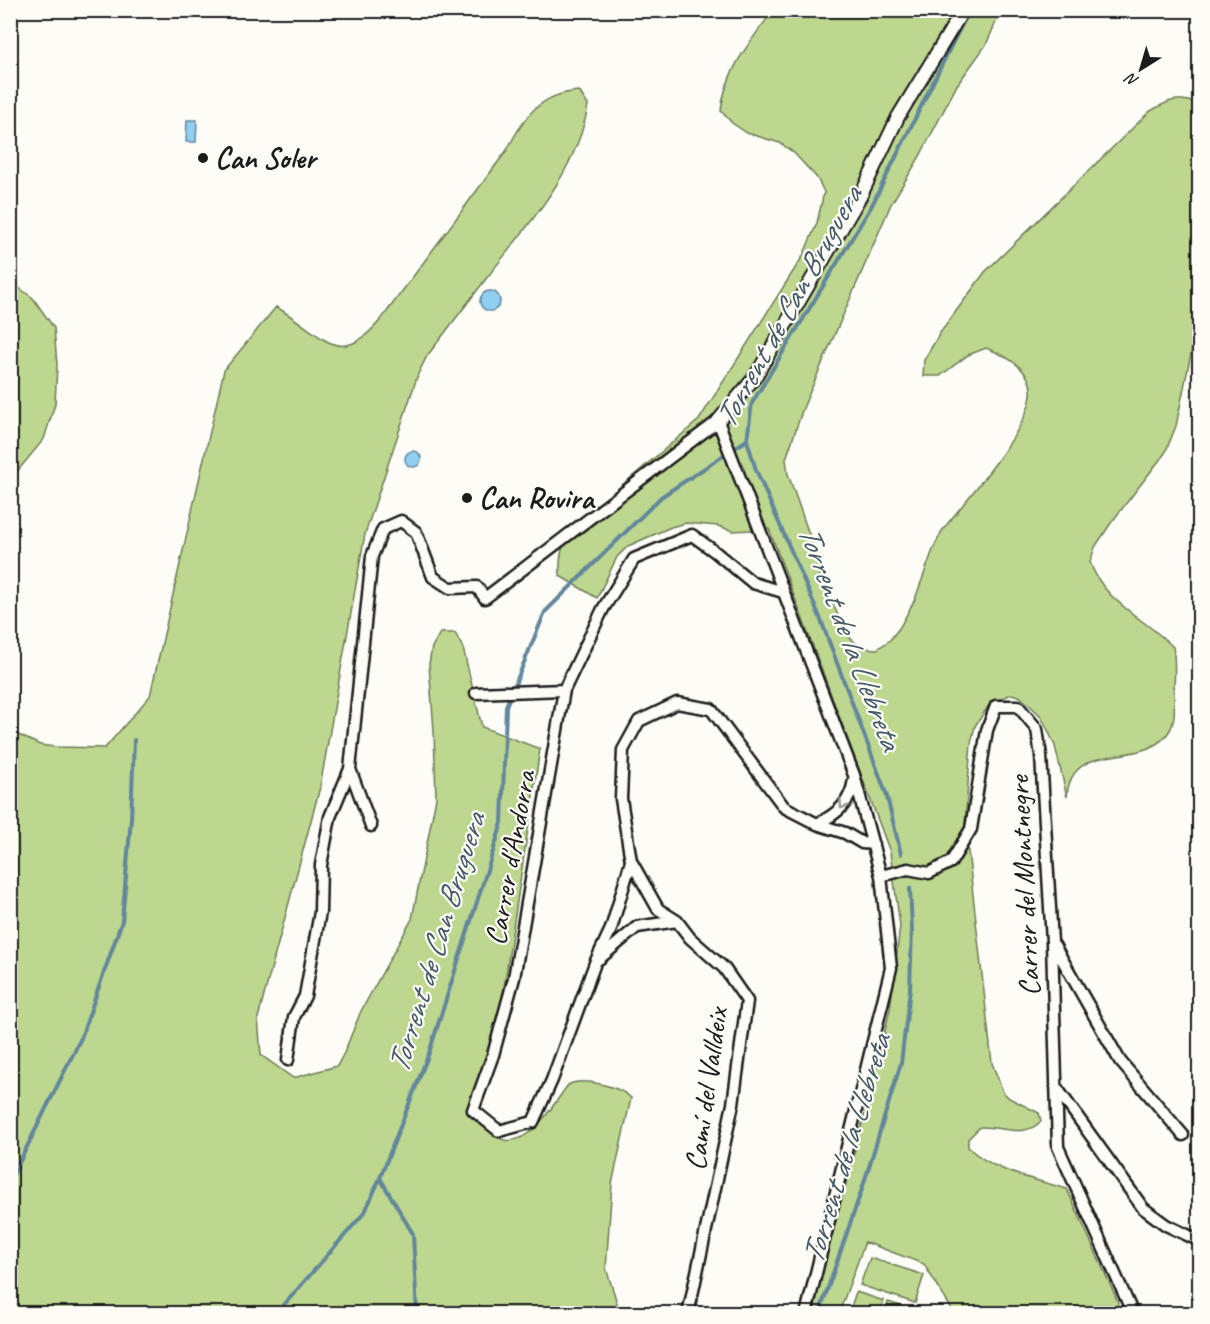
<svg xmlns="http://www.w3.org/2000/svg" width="1210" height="1324" font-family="Caveat,sans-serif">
<rect width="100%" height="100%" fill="#fdfcf7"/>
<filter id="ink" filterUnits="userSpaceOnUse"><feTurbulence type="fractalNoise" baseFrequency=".0167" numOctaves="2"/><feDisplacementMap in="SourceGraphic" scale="12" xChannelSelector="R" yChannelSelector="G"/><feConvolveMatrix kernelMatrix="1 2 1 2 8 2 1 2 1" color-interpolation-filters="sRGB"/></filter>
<g filter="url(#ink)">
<path fill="#bdd78f" stroke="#6c7a56" stroke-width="1.5" d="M773 11H999V15L986 45 957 85 919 158 891 204 803 408 786 459 788 474 811 540 819 573 847 635 861 648 877 649 890 640 900 627 915 599 934 547 942 531C966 499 1027 433 1031 395 1034 370 1005 355 986 348L968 355 940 376H923L924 360 940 333 985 272 1149 112C1169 100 1177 96 1199 104V315L1176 426 1165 453 1111 523 1095 547 1090 562C1104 603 1145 618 1173 647 1176 663 1174 678 1174 694 1174 705 1176 720 1170 730 1146 772 1070 736 1067 797L1055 746 1048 730 1040 715 1026 702 1019 696 1011 694 989 705 975 726 971 743 965 824 992 1063 1003 1092 1009 1098 1039 1113 1041 1121C1025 1139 1001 1126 980 1127L968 1139V1147C993 1172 1034 1179 1067 1189L1118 1302 1116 1313H954L924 1264 865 1242 839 1313H811L869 1098 890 1009 900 926 890 852 769 529 733 531 718 526 686 523 671 527 628 546 617 557 597 598 560 576C559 556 562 542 574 526L699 420 803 256 817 223 824 192 817 178 794 153 780 143 747 133 732 123 721 111C725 71 750 42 773 11Z
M579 91 588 105C578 171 528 225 489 275 468 302 448 329 427 356L418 374 365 534 320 787 258 1018 261 1055 293 1078 337 1066 344 1053 361 1011 412 919 436 798 434 731 429 664 432 647 440 633H455L463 648 482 727 540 749 500 1014 471 1114C478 1120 495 1138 504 1140 531 1146 554 1103 568 1085 582 1077 619 1086 631 1098L612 1184 606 1268 619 1309 637 1313H11L10 731 40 745 55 747 105 748 150 696 224 370 276 307C325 334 339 375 386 313L507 150C524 117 539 94 579 91Z
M11 282 33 298 54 328 57 365 55 404 44 439 11 479Z
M870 1258 924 1275 915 1303 860 1285Z
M856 1292 884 1301 879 1313H849Z
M888 1302 917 1311 916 1313H885Z"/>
<path fill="#90cff1" stroke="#62879c" stroke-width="1.5" d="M187 120H197L196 142H186Z
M480 301a10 10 0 1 1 20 0a10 10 0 1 1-20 0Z
M405 459a8 8 0 1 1 16 0a8 8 0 1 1-16 0Z"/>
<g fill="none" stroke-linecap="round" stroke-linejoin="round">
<path stroke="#62879c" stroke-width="4" d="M747 440 756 470 819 615 886 793 901 854
M10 1181 81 1038 122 921 131 819 134 740
M276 1314 365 1212 380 1178
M417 1314 413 1234 380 1178 429 1053 502 823 506 706 545 612 661 497 747 440 752 403 871 207 969 10
M819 1314 863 1186 901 1063 910 989 912 929 910 888"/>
<defs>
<path id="minor" d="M476 693 564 690
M350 769 371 826
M817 824C837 814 851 803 854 779
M631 861 611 929 595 963 552 1080 533 1122 499 1131 473 1110 493 1055 514 978 564 690 603 609 634 559 692 535 714 551 753 583 783 592
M881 876 908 869 929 873 951 862 971 829 987 730 996 706H1018L1037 729 1041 756 1052 942 1058 1147 1133 1314
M1054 945 1120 1061 1183 1135
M599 959 637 927 677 921
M288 1060 294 1017 305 996 320 912 321 865 330 817 350 769 372 556 383 529 401 521 416 532 433 577 450 588 477 587 485 598 718 421 854 775 881 876 891 968 806 1314
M1056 1087 1143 1208 1166 1225 1200 1241
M688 1314 733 1104 747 1001 724 968 690 938 677 921 658 909 631 861 621 799 623 750 639 721 677 703 711 709 784 807 817 824 845 833 862 843 873 844"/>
<path id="tertiary" d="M718 421 755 377 861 195 898 117 963 10"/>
</defs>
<use href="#minor" stroke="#1c1c1c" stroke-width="15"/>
<use href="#tertiary" stroke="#1c1c1c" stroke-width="16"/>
<use href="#minor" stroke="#fdfcf7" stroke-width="10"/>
<use href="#tertiary" stroke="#fdfcf7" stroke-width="12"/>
</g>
<defs><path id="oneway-chevron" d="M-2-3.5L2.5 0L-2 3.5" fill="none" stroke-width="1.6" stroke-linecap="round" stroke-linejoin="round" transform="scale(1.5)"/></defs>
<use stroke="#989794" href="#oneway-chevron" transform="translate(843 805) rotate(125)"/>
</g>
<g fill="#1c1c1c" stroke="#fdfcf7" stroke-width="2">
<circle cx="203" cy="158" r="6"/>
<circle cx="467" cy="498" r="6"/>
</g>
<g text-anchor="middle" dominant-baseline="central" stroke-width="4.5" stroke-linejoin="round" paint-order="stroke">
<g font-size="30" font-weight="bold" fill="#1c1c1c" stroke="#fdfcf7" text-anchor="start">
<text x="215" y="158">Can Soler</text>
<text x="479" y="498">Can Rovira</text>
</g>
<g font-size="30" fill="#1c1c1c" stroke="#fdfcf7">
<text transform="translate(510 858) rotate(-80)">Carrer d'Andorra</text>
<text transform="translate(1024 886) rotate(-93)">Carrer del Montnegre</text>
<text transform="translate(706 1089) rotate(-82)">Camí del Valldeix</text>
</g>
<g font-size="32" font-style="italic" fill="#455b67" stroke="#fdfcf7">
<text transform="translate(788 307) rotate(-61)">Torrent de Can Bruguera</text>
<text transform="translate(850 637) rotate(69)">Torrent de la Llebreta</text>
<text transform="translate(436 943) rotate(-73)">Torrent de Can Bruguera</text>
<text transform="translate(846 1149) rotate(-73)">Torrent de la Llebreta</text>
</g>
</g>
<rect width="1210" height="1324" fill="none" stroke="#fdfcf7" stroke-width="36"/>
<rect x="18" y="18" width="1174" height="1288" fill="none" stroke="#1c1c1c" stroke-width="2" filter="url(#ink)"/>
<g transform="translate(1141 69) rotate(217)" stroke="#fdfcf7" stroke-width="4.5" paint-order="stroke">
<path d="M0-4.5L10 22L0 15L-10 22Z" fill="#1c1c1c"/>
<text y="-9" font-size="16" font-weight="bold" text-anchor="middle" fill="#1c1c1c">N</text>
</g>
</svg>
